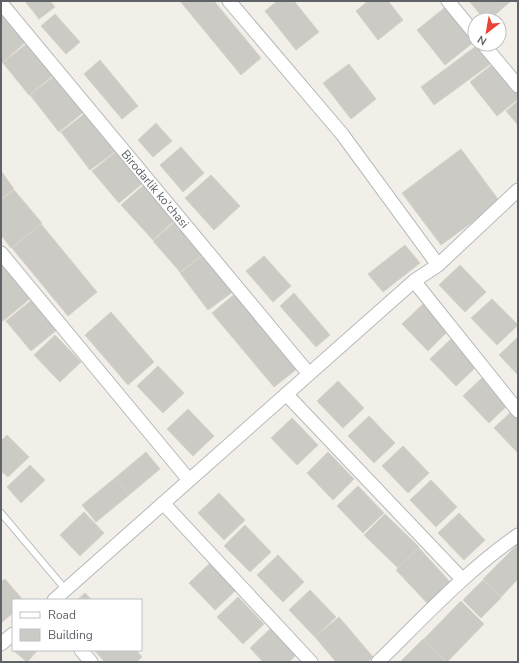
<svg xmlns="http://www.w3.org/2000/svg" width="519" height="663" font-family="'Nunito Sans',sans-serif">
<rect width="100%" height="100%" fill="#f1efe8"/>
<path fill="#cccac5" stroke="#d6d1c6" d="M25 1H50L55 7 39 19Z
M180 1H214L261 58 241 75Z
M277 1H294L319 32 296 50 265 11Z
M368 1H388L403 20 378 40 356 11Z
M469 1H511L489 20H485Z
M448 5 475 39V41L445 65 417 30Z
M1 9 28 40 1 64Z
M55 14 80 42 66 54 41 26Z
M30 41 56 73 29 95 3 63Z
M479 44 493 62 434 105 421 87Z
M100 60 138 106 122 119 84 74Z
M494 63 518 92V99L497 116 470 82Z
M349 64 376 99 351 119 323 83Z
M57 74 86 110 59 132 30 95Z
M518 101V125L506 111Z
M87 112 117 150 90 170 61 132Z
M156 123 172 141 153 157 138 140Z
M181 147 204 173 183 192 160 165Z
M461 149 500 202 441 245 402 193Z
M117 151 143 183 119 203 92 171Z
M1 171 14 189 1 199Z
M211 175 240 206 214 230 185 198Z
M145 184 176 219 153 240 121 205Z
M14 190 42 223 11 248 1 235V200Z
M177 220 205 253 180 272 153 241Z
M41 224 97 292 68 316 12 248Z
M405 245 420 263 383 292 368 274Z
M206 253 234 291 208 310 180 273Z
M264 256 291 286 273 302 246 271Z
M1 259 32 297 3 321 1 318Z
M460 265 486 292 465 312 439 285Z
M236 293 298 368 274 387 212 313Z
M294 293 330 335 316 347 280 306Z
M33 299 58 329 31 351 6 321Z
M492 299 518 325 497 345 471 318Z
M423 304 448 331 428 351 402 324Z
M111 312 154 362 128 385 85 335Z
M55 335 81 362 60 382 34 355Z
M518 337V375L499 355Z
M451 339 477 366 456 386 430 359Z
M158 366 184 393 163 413 137 386Z
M484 376 510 403 489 423 463 396Z
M338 381 364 408 343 428 317 401Z
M515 408 518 411V453L494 428Z
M188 409 214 436 193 456 167 429Z
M369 416 395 443 374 463 348 436Z
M292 418 318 445 297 465 271 438Z
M7 435 29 457 8 477 1 471V441Z
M403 446 429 473 408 493 382 466Z
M146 452 160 469 129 495 115 478Z
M328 452 354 479 333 500 307 473Z
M30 465 45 480 21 503 7 487Z
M115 478 129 495 96 522 82 505Z
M431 480 457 507 436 527 410 500Z
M358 486 384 513 363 533 337 506Z
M219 493 245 520 224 540 198 513Z
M84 512 104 533 80 556 60 535Z
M459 513 485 540 464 560 438 533Z
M385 514 419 547 398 568 364 535Z
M245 525 271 552 250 572 224 546Z
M517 545 518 579 501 597 483 579Z
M419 548 451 583 428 604 396 570Z
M278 555 304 582 283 602 257 575Z
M210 563 236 590 215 610 189 583Z
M5 579 23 600H13V613L1 623V582Z
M483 580 501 598 481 618 463 600Z
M310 590 336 617 315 637 289 610Z
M85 593 92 600H77Z
M238 597 264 624 243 644 217 617Z
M461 601 484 624 447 662 424 639Z
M339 617 373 657 367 662H336L315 637Z
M271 628 296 655 289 662H263L250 648Z
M423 639 446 662H400Z
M13 650H38L27 662Z
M94 650H136L142 657 136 662H105Z"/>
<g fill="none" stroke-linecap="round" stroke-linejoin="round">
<defs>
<path id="service" d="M1 513 66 590"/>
<path id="minor" d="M229 1 342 134 438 265
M448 1 475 34
M1 3 309 374
M483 44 518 86
M1 253 189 480
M414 281 518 411
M286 394 462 579
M163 503 311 662
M54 600 414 281 438 265 518 190
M1 644 13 634
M81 650 91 662
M378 662C423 618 466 571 518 535"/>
</defs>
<use href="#service" stroke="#b5b8bc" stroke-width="8"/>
<use href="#minor" stroke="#b5b8bc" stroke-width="15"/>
<use href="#service" stroke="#fff" stroke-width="6"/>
<use href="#minor" stroke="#fff" stroke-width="13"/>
</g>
<g text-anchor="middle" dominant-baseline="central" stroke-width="3" stroke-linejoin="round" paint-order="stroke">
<g font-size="12" fill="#5f6368" stroke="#fff">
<text transform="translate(155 189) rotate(50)">Birodarlik ko'chasi</text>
</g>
</g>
<rect width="519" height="663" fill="none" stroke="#5f6368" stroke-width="4"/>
<rect x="12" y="599" width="130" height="52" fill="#ffffff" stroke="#bfc1c3"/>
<rect x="20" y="612" width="20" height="6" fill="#ffffff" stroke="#bfc1c3"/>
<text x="48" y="619" font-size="12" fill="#5f6368">Road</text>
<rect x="20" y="629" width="20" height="12" fill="#cccac5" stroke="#bfc1c3"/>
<text x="48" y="639" font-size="12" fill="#5f6368">Building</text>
<g transform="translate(487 32) rotate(211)"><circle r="19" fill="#ffffff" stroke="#bfc1c3"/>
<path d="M0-3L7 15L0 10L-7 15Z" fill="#ea4335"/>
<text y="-6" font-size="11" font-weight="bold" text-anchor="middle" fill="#5f6368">N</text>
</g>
</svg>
